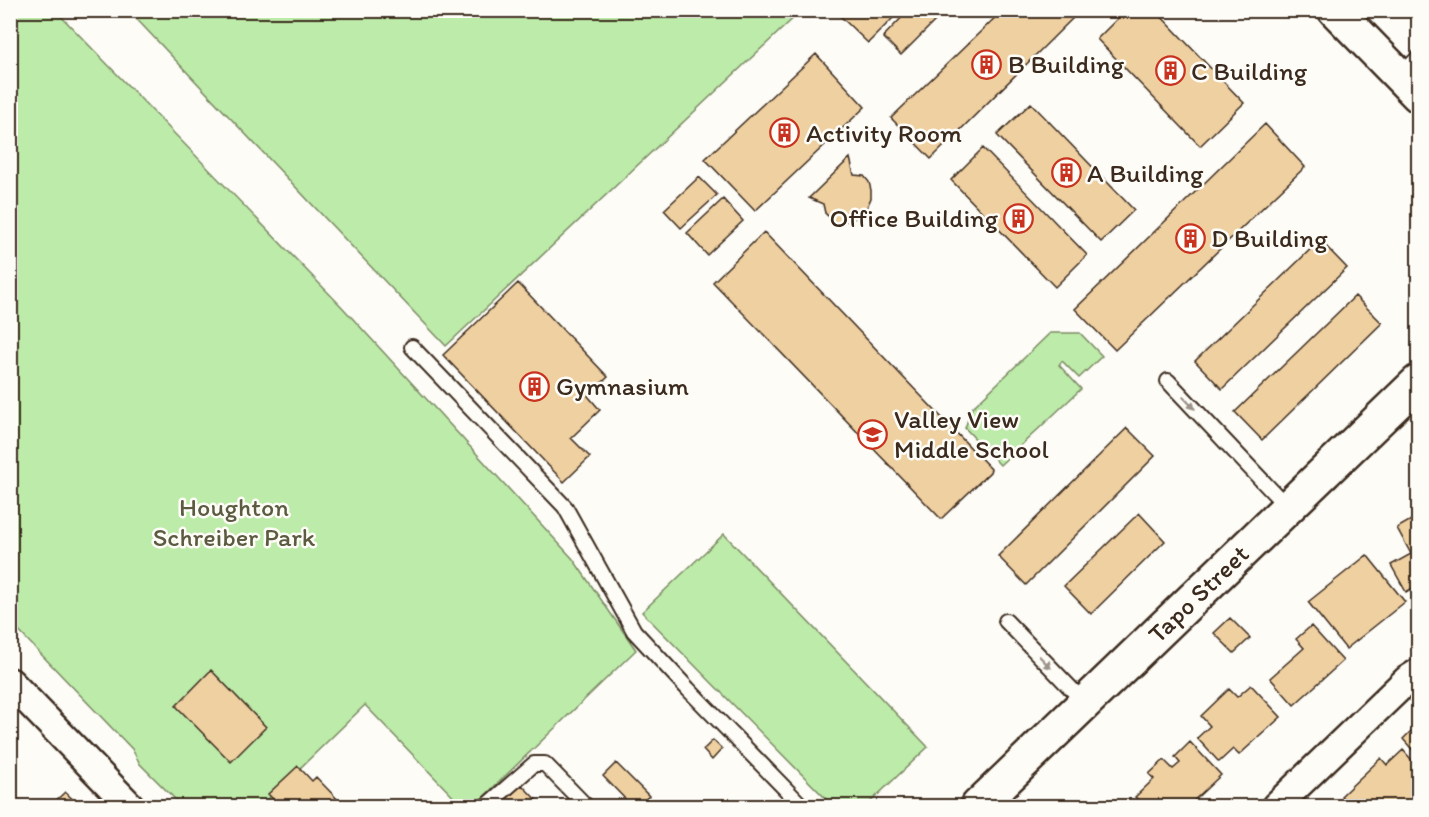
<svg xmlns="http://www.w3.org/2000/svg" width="1429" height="817" font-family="Itim,sans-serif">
<rect width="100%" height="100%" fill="#fdfcf7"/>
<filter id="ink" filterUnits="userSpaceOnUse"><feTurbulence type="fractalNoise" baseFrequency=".0167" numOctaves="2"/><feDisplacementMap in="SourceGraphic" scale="12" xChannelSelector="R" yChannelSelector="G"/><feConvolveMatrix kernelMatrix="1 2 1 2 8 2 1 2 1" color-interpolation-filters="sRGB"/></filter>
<g filter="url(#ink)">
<path fill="#bdeba9" stroke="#7c8a64" stroke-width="1.5" d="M55 10 343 308 573 559 636 650 474 806H462L365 705 261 806H182L140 764 132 749 11 623V11Z
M129 11H801L446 346Z
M1050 333H1080L1102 356 1079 378 1062 361 1059 365 1081 389 1000 465 965 428 972 408Z
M724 534 928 747 866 806H833L642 612Z"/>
<path fill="#efd0a1" stroke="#3b2a1e" stroke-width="1.5" d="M843 10H901L868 43 839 15Z
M909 10H926L936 20 901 55 883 37Z
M1003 10H1081L931 159 891 118Z
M1126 10H1155L1244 103 1200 146 1097 39Z
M816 54 865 107 755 211 705 159Z
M1031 103 1134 210 1101 242 997 135Z
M1265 124 1305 167 1115 350 1075 309Z
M983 148 1087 255 1055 287 951 180Z
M850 158 854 175 864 176 869 182 871 190V198L867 207 858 216 852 220 842 222 841 224 835 223 825 213 823 204 809 198Z
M699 177 717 195 681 228 664 210Z
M723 199 743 221 707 255 687 233Z
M764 232 991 469 990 472 941 519 713 282Z
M1320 240 1347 268 1222 389 1195 361Z
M518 283 608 377 588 396 600 410 571 438 590 457 564 482 443 355Z
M1355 296 1382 323 1262 440 1235 412Z
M1127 428 1155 456 1026 585 998 556Z
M1139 513 1165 541 1091 614 1064 586Z
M1418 516V585L1406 592 1391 565 1411 554 1397 528Z
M1367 555 1405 602 1346 649 1308 602Z
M1230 618 1250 638 1234 653 1214 633Z
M1311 626 1343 661 1294 705 1270 678 1304 648 1296 639Z
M211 670 266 727 231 762 176 706Z
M1251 685 1281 717 1239 755 1233 749 1219 762 1197 738 1210 726 1201 716 1229 689 1237 697Z
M1418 724V756L1403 739Z
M713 740 722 749 712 760 703 750Z
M1190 742 1221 775 1188 806H1145L1135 797 1154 779 1149 774 1164 760 1173 769 1180 763 1175 757Z
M1403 750 1418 767V800L1412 806H1351L1341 796 1381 758 1387 765Z
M616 763 649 796 638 806H632L603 776Z
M298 766 312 781 316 777 344 806H280L268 794Z
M522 785 542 806H499Z
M65 792 80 806H50Z"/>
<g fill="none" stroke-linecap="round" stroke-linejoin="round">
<defs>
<path id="service" d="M1400 76 1418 58
M412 347 565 507 634 631 688 689 802 806
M1168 381 1288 508
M1006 621 1085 703
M486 806 534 764H545L586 806"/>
<path id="minor" d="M10 682 130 806
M1276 806 1407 680 1418 673"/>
<g id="tertiary">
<path d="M1335 10 1418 95"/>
<path id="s1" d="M978 806 1418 382"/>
</g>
</defs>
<use href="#service" stroke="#3b2a1e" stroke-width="18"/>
<use href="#minor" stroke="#3b2a1e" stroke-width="32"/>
<use href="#tertiary" stroke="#3b2a1e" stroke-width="38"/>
<use href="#service" stroke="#fdfcf7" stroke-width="14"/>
<use href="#minor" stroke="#fdfcf7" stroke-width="27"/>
<use href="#tertiary" stroke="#fdfcf7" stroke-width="33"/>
</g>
<defs><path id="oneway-solid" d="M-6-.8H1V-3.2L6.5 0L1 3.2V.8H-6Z" transform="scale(1.5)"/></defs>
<g fill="#9c938a">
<use href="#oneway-solid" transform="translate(1189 403) rotate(46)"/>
<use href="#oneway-solid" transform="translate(1045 662) rotate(46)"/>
</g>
</g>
<defs>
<symbol id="building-ring" viewBox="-11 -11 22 22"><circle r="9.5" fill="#fdfcf7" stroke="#c8321e" stroke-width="1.5"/><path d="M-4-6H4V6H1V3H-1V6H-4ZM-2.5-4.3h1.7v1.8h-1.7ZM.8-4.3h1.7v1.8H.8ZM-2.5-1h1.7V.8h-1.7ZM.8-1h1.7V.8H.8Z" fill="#c8321e"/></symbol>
<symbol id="school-ring" viewBox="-11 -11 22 22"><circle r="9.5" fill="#fdfcf7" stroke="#c8321e" stroke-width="1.5"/><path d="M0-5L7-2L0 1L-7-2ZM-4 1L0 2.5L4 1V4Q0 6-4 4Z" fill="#c8321e"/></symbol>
</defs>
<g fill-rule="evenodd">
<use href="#building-ring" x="970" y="48" width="33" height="33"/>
<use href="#building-ring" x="1154" y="54" width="33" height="33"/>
<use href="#building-ring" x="768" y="116" width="33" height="33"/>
<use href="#building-ring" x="1050" y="156" width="33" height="33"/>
<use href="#building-ring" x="1002" y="202" width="33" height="33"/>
<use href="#building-ring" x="1174" y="222" width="33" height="33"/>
<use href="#building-ring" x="518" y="370" width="33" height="33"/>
<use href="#school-ring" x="856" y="418" width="33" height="33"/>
</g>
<g text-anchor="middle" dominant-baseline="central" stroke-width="5" stroke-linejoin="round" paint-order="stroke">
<g font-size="26" fill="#3b2a1e" stroke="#fdfcf7" text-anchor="start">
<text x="1008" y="64">B Building</text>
<text x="1191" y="71">C Building</text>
<text x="806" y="133">Activity Room</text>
<text x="1087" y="173">A Building</text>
<text x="998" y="218" text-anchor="end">Office Building</text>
<text x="1211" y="238">D Building</text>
<text x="556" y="386">Gymnasium</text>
<text x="894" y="419">Valley View<tspan x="894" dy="30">Middle School</tspan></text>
</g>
<g font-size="26" fill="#5c5a41" stroke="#fdfcf7">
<text x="234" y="507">Houghton<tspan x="234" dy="30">Schreiber Park</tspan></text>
</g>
<g font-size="26" fill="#3b2a1e" stroke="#fdfcf7">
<text stroke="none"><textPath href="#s1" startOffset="306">Tapo Street</textPath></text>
</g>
</g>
<rect width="1429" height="817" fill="none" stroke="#fdfcf7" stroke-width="36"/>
<rect x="18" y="18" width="1393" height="781" fill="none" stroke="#3b2a1e" stroke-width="2" filter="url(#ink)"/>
</svg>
